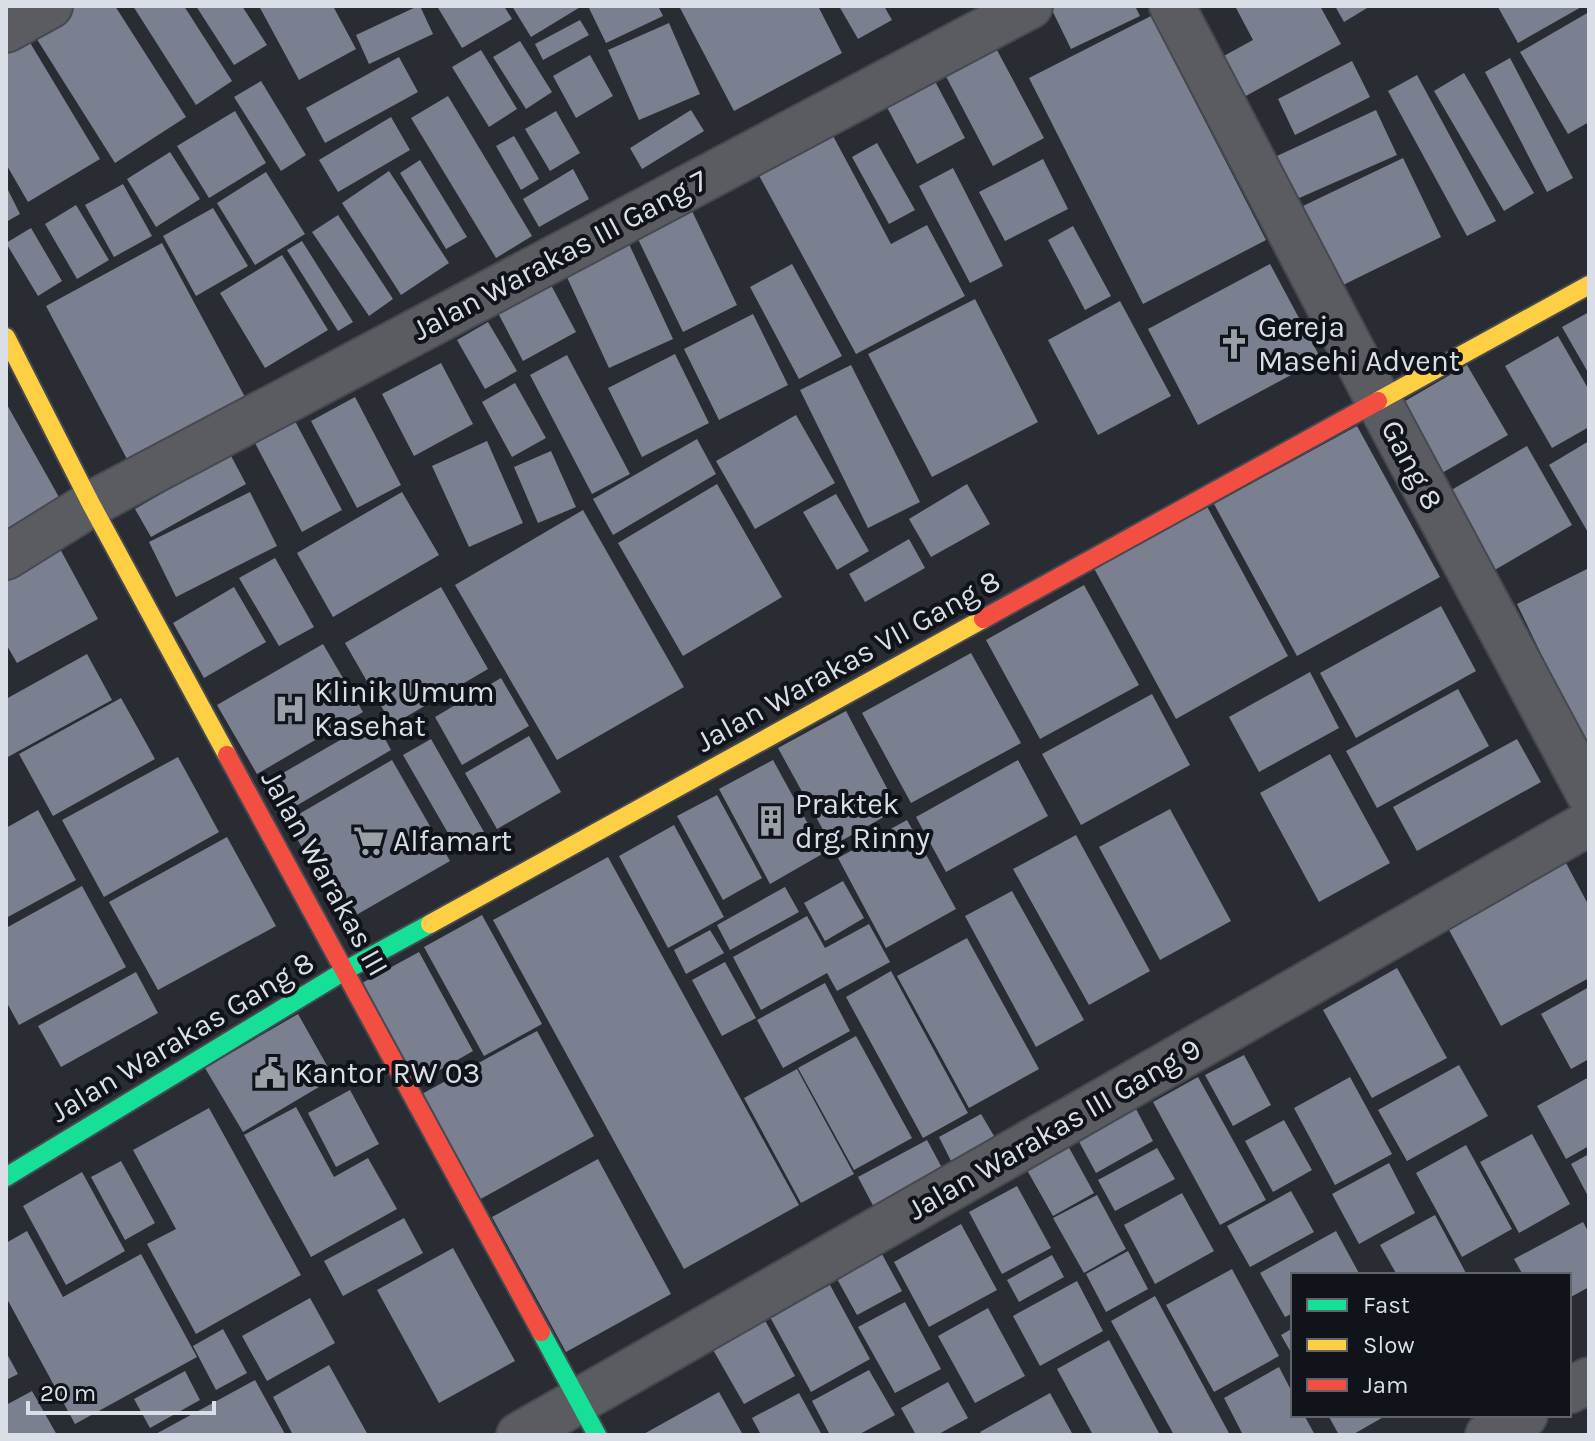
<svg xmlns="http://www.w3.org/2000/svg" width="1595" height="1441" font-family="Karla,sans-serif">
<rect width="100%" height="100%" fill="#292c33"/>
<path fill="#7a8090" d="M58 6H115L186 117 115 163 28 25Z
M133 6H184L232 81 196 105Z
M196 6H242L267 45 234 65Z
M259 6H333L356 49 299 80Z
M418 6H420L433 34 369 64 356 35Z
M437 6H504L512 19 462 48Z
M512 6H582L531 37Z
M588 6H658L663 16 606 43Z
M679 6H818L842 53 734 111Z
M839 6H884L892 20 858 39Z
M1050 6H1135L1140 16 1071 49Z
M1235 6H1320L1341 44 1242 98 1220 58 1253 40Z
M1335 6H1365L1367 8 1344 22Z
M1500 6H1583L1518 43 1498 7Z
M1589 12V122L1568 134 1520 52Z
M1151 16 1266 240 1143 304 1029 78Z
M580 20 589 35 543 60 535 44Z
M669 23 700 94 639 120 608 50Z
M26 36 100 159 28 202 6 164V48Z
M990 37 1044 138 993 166 940 65Z
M520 41 552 92 526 109 493 57Z
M481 50 517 109 489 127 452 67Z
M590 55 613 96 576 118 553 76Z
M399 57 418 92 325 143 306 108Z
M1510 58 1573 178 1547 192 1485 72Z
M1352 61 1370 97 1295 135 1278 99Z
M928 68 965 138 917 164 880 94Z
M1464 73 1534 193 1504 211 1434 91Z
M1417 75 1496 221 1467 236 1388 91Z
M261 81 306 155 281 171 234 97Z
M448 96 532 236 496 258 411 118Z
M691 110 704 131 642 169 630 148Z
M1376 110 1397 155 1297 199 1277 156Z
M235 111 266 163 209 198 177 146Z
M556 111 580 153 550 171 525 129Z
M391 117 410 150 338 192 319 160Z
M824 119 891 244 927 225 965 296 856 354 750 159Z
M514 136 539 179 521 190 496 146Z
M877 143 915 210 889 224 852 157Z
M170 152 200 199 156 227 127 179Z
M1403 158 1441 237 1341 286 1303 206Z
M1043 159 1068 209 1005 241 979 192Z
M420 160 467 237 446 249 400 173Z
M953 168 1003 266 970 283 919 186Z
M573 169 589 199 539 227 523 199Z
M389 171 449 263 401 295 342 203Z
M266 172 305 234 255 265 217 203Z
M123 184 152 236 114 257 85 205Z
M6 186 20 214 6 222Z
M76 205 109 260 77 279 45 224Z
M213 208 248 266 196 296 163 236Z
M692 211 737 305 683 332 637 237Z
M338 215 393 299 369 316 312 232Z
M1073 226 1111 296 1085 310 1048 240Z
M31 228 62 281 38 296 6 243Z
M302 241 353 322 338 331 287 250Z
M162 243 245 397 128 461 46 306Z
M629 244 673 339 609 368 565 273Z
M282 255 328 330 265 368 220 293Z
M792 264 842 356 799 379 750 287Z
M1270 264 1321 359 1198 425 1148 329Z
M551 285 576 332 523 361 498 313Z
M975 299 1038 422 932 477 868 354Z
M1120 301 1171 396 1098 435 1048 340Z
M1589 312V374L1562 327Z
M753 314 788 385 719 420 684 349Z
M488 322 517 371 485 389 457 340Z
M1558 336 1589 390V427L1552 448 1505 366Z
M675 354 709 423 642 457 608 388Z
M567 355 630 474 592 494 530 375Z
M441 363 473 424 414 456 382 394Z
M851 365 920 502 868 528 800 390Z
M1467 365 1508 435 1428 481 1388 411Z
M515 383 546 438 512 457 482 402Z
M355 397 401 485 357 508 311 421Z
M6 403 64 506 6 539Z
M796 415 835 483 755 529 716 461Z
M295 421 342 510 302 532 255 443Z
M1357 426 1440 577 1297 656 1214 504Z
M697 439 716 474 613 535 593 499Z
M487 441 523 523 469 547 432 466Z
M1589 441V534L1549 465Z
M1527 446 1572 525 1481 578 1436 499Z
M551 451 576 507 538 523 514 467Z
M230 454 246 484 151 537 135 509Z
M717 484 782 597 683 656 618 543Z
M967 484 990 524 931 557 909 519Z
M250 492 277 546 176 597 149 542Z
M402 492 439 555 333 617 297 553Z
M836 494 869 551 837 570 803 512Z
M1203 499 1288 656 1176 719 1090 561Z
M583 510 684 687 557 760 455 585Z
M909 539 925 568 865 602 849 574Z
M59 547 98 619 17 663 6 644V576Z
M275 558 314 627 279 646 239 578Z
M1589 568V753L1517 604Z
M1084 585 1139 685 1040 739 986 640Z
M234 587 266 642 204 678 173 623Z
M441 587 488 669 392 725 345 643Z
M1441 606 1476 671 1356 738 1320 673Z
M323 644 363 712 257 774 217 705Z
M971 653 1021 743 911 803 862 713Z
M87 654 112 700 6 758V699Z
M1310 672 1339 728 1259 772 1229 717Z
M501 678 529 726 462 765 435 717Z
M1458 689 1489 746 1377 808 1346 751Z
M1152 694 1190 765 1081 825 1042 754Z
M121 698 155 759 53 816 19 754Z
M846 711 898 809 832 846 778 748Z
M375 720 391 750 279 816 262 785Z
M529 736 561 792 497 829 465 773Z
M431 739 484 832 456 847 403 755Z
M1517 739 1541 782 1417 851 1393 807Z
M1330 754 1390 863 1319 902 1260 793Z
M178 757 219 832 104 897 62 820Z
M392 760 450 861 344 922 287 821Z
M773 760 824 853 770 884 719 789Z
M1018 760 1048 816 946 872 916 817Z
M717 795 762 878 723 900 677 816Z
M1170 809 1231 921 1160 960 1099 847Z
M38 810 76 880 6 918V828Z
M907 820 956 909 886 948 838 858Z
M674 825 724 917 668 948 619 856Z
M1076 835 1150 971 1089 1005 1013 869Z
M227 837 276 926 158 990 109 902Z
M608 857 799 1205 684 1269 493 920Z
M1566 863 1589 906V978L1501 1026 1448 928Z
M843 881 864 918 825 941 804 903Z
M82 886 126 967 19 1025 6 1001V928Z
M785 887 799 912 730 950 717 925Z
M1012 891 1084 1020 1036 1047 965 916Z
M482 915 542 1024 484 1056 424 947Z
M807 916 825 948 869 924 890 962 837 991 827 973 761 1010 733 957Z
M710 930 724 953 686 974 674 950Z
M967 938 1039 1069 969 1108 897 976Z
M419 952 473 1051 417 1083 362 983Z
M725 962 756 1018 722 1036 692 980Z
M1397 968 1447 1058 1372 1098 1323 1010Z
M891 971 968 1113 923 1138 846 997Z
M136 972 158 1013 61 1067 38 1026Z
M825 983 850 1031 783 1068 757 1020Z
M1589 987V1059L1571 1069 1541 1014Z
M298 1014 334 1078 243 1132 205 1068Z
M537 1031 594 1136 477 1201 420 1095Z
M856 1036 912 1138 854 1170 798 1068Z
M1244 1055 1271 1105 1233 1126 1205 1075Z
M1459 1065 1488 1116 1407 1161 1378 1110Z
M797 1069 854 1174 801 1203 744 1098Z
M1198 1077 1266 1200 1220 1225 1153 1102Z
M1350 1077 1392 1154 1335 1185 1294 1108Z
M1589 1077V1146L1566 1159 1537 1106Z
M350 1090 379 1144 336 1167 308 1113Z
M1127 1092 1153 1141 1096 1173 1069 1123Z
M296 1107 334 1177 368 1158 397 1209 311 1257 244 1135Z
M209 1108 301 1275 196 1334 147 1244 176 1229 133 1150Z
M981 1114 1000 1146 956 1171 939 1137Z
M1284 1120 1312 1170 1273 1192 1245 1141Z
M1061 1133 1094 1193 1053 1216 1019 1156Z
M1532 1134 1570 1204 1519 1233 1480 1162Z
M927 1140 947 1177 878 1215 858 1177Z
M1466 1145 1512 1229 1462 1257 1416 1173Z
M1157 1148 1175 1179 1115 1211 1098 1180Z
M1589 1154V1198L1571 1164Z
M598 1159 671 1294 566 1352 492 1217Z
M121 1161 155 1223 125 1240 91 1177Z
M1389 1163 1415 1213 1359 1244 1332 1194Z
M82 1172 125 1251 66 1285 23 1206Z
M1017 1186 1051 1248 1002 1274 969 1212Z
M1291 1191 1314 1232 1250 1267 1227 1226Z
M1182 1193 1214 1251 1155 1284 1124 1225Z
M1097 1195 1126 1249 1084 1273 1053 1218Z
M1435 1215 1467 1275H1397L1380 1245Z
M404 1218 423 1253 343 1296 324 1261Z
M1583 1222 1589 1233V1287L1569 1298V1275H1523L1514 1259Z
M961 1224 997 1290 929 1327 894 1262Z
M27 1231 63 1297 141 1254 197 1357 75 1424 6 1297V1243Z
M1336 1231 1360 1275H1293V1313L1285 1317 1260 1273Z
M876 1243 902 1291 857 1315 831 1268Z
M453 1248 515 1361 439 1403 377 1290Z
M1128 1251 1148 1289 1106 1312 1086 1274Z
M1052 1255 1064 1277 1019 1302 1007 1280Z
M1232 1269 1279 1356 1214 1392 1166 1305Z
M1077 1281 1103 1331 1040 1366 1013 1316Z
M830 1285 870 1359 811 1392 770 1317Z
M1155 1296 1230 1435H1174L1111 1321Z
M310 1298 335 1343 267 1381 242 1336Z
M905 1302 941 1369 895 1393 858 1327Z
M988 1308 1025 1376 975 1403 938 1336Z
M761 1313 795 1376 744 1404 708 1341Z
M1293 1328V1356L1281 1335Z
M223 1329 247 1373 216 1390 193 1346Z
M1109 1340 1160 1435H1093L1057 1369Z
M6 1352 18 1374 6 1380Z
M329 1365 368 1435H293L273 1397Z
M1279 1367 1293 1394V1415H1304L1315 1435H1243L1224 1398Z
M869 1370 895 1415 858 1435H830L812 1401Z
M185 1371 200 1400 150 1428 134 1399Z
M255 1380 285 1434 284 1435H154Z
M948 1382 968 1418 937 1435H916L901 1408Z
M32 1391 57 1435H6V1405Z
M719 1392 743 1435H642Z
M799 1393 822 1435H761L752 1418Z
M1050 1393 1073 1435H982L980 1432Z
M1328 1415H1387L1352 1435H1339Z"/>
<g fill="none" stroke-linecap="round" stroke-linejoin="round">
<defs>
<path id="street" d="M1172 6 1378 400 1589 794
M6 30 50 6
M6 557 91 504 1030 6
M1569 1391 1589 1380
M519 1435 1589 823
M1488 1435 1525 1415"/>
<path id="fast" d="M6 1177 346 970 430 924
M541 1332 597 1435"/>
<path id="slow" d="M6 337 91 504 227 755
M1378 401 1589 285
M430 924 983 619"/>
<path id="jam" d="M983 619 1378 401
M227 755 541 1332"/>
</defs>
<use href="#street" stroke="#474950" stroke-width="48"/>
<use href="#fast" stroke="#474950" stroke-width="22"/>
<use href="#slow" stroke="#474950" stroke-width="22"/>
<use href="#jam" stroke="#474950" stroke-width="22"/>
<use href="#street" stroke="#5a5c61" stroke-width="44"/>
<use href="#fast" stroke="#16e098" stroke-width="18"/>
<use href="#slow" stroke="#ffcf43" stroke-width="18"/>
<use href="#jam" stroke="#f24e42" stroke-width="18"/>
</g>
<defs>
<symbol id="church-bare" viewBox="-9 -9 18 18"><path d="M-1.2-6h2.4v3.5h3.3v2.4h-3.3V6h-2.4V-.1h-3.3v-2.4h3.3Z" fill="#9ca0a8" stroke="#101319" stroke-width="2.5" paint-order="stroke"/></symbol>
<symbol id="hospital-bare" viewBox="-9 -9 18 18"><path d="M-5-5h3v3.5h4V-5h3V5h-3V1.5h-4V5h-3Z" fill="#9ca0a8" stroke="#101319" stroke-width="2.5" paint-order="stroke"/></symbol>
<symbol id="building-bare" viewBox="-9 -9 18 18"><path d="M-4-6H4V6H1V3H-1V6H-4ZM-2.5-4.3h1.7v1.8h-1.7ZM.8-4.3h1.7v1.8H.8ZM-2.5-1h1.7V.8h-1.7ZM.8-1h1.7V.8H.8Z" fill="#9ca0a8" stroke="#101319" stroke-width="2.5" paint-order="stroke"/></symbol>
<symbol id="supermarket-bare" viewBox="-9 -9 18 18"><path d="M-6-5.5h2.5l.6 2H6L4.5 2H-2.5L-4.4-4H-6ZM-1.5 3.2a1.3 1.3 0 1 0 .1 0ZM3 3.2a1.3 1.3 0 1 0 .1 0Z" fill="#9ca0a8" stroke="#101319" stroke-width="2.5" paint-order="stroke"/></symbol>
<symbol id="civic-bare" viewBox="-9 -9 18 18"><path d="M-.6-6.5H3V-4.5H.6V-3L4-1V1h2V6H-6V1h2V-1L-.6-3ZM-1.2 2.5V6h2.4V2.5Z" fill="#9ca0a8" stroke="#101319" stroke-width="2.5" paint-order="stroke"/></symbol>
</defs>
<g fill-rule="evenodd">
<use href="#church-bare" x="1212" y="322" width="44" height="44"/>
<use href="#hospital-bare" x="268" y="687" width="44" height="44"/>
<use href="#building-bare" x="749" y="799" width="44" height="44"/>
<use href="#supermarket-bare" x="347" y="819" width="44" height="44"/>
<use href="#civic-bare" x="248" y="1051" width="44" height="44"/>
</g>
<g text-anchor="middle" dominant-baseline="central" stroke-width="8" stroke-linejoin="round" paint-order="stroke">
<g font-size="30" fill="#dadee7" stroke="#101319">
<text transform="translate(560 255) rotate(-28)">Jalan Warakas III Gang 7</text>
<text transform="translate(1412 465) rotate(62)">Gang 8</text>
<text transform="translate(848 661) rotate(-29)">Jalan Warakas VII Gang 8</text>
<text transform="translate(325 873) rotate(61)">Jalan Warakas III</text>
<text transform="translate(182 1037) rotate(-31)">Jalan Warakas Gang 8</text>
<text transform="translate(1054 1129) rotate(-30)">Jalan Warakas III Gang 9</text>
</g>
<g font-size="30" fill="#dadee7" stroke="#101319" text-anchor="start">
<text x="1258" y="327">Gereja<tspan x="1258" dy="34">Masehi Advent</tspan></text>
<text x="314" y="692">Klinik Umum<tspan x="314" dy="34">Kasehat</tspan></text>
<text x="795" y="804">Praktek<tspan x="795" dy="34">drg. Rinny</tspan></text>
<text x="393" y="841">Alfamart</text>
<text x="294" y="1073">Kantor RW 03</text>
</g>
</g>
<rect width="1595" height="1441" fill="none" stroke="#dadee7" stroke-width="16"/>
<rect x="1291" y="1273" width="280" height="144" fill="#101319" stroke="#61646b" stroke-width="2"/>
<rect x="1307" y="1299" width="40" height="12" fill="#16e098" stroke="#61646b" stroke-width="2"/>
<text x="1363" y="1313" font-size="24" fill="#dadee7">Fast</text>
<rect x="1307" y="1339" width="40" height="12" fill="#ffcf43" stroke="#61646b" stroke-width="2"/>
<text x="1363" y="1353" font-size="24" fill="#dadee7">Slow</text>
<rect x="1307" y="1379" width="40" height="12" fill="#f24e42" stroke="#61646b" stroke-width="2"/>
<text x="1363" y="1393" font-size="24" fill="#dadee7">Jam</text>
<path d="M28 1401v12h186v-12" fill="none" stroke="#dadee7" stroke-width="4"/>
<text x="40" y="1401" font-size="24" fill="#dadee7" stroke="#101319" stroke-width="6" paint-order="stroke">20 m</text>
</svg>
